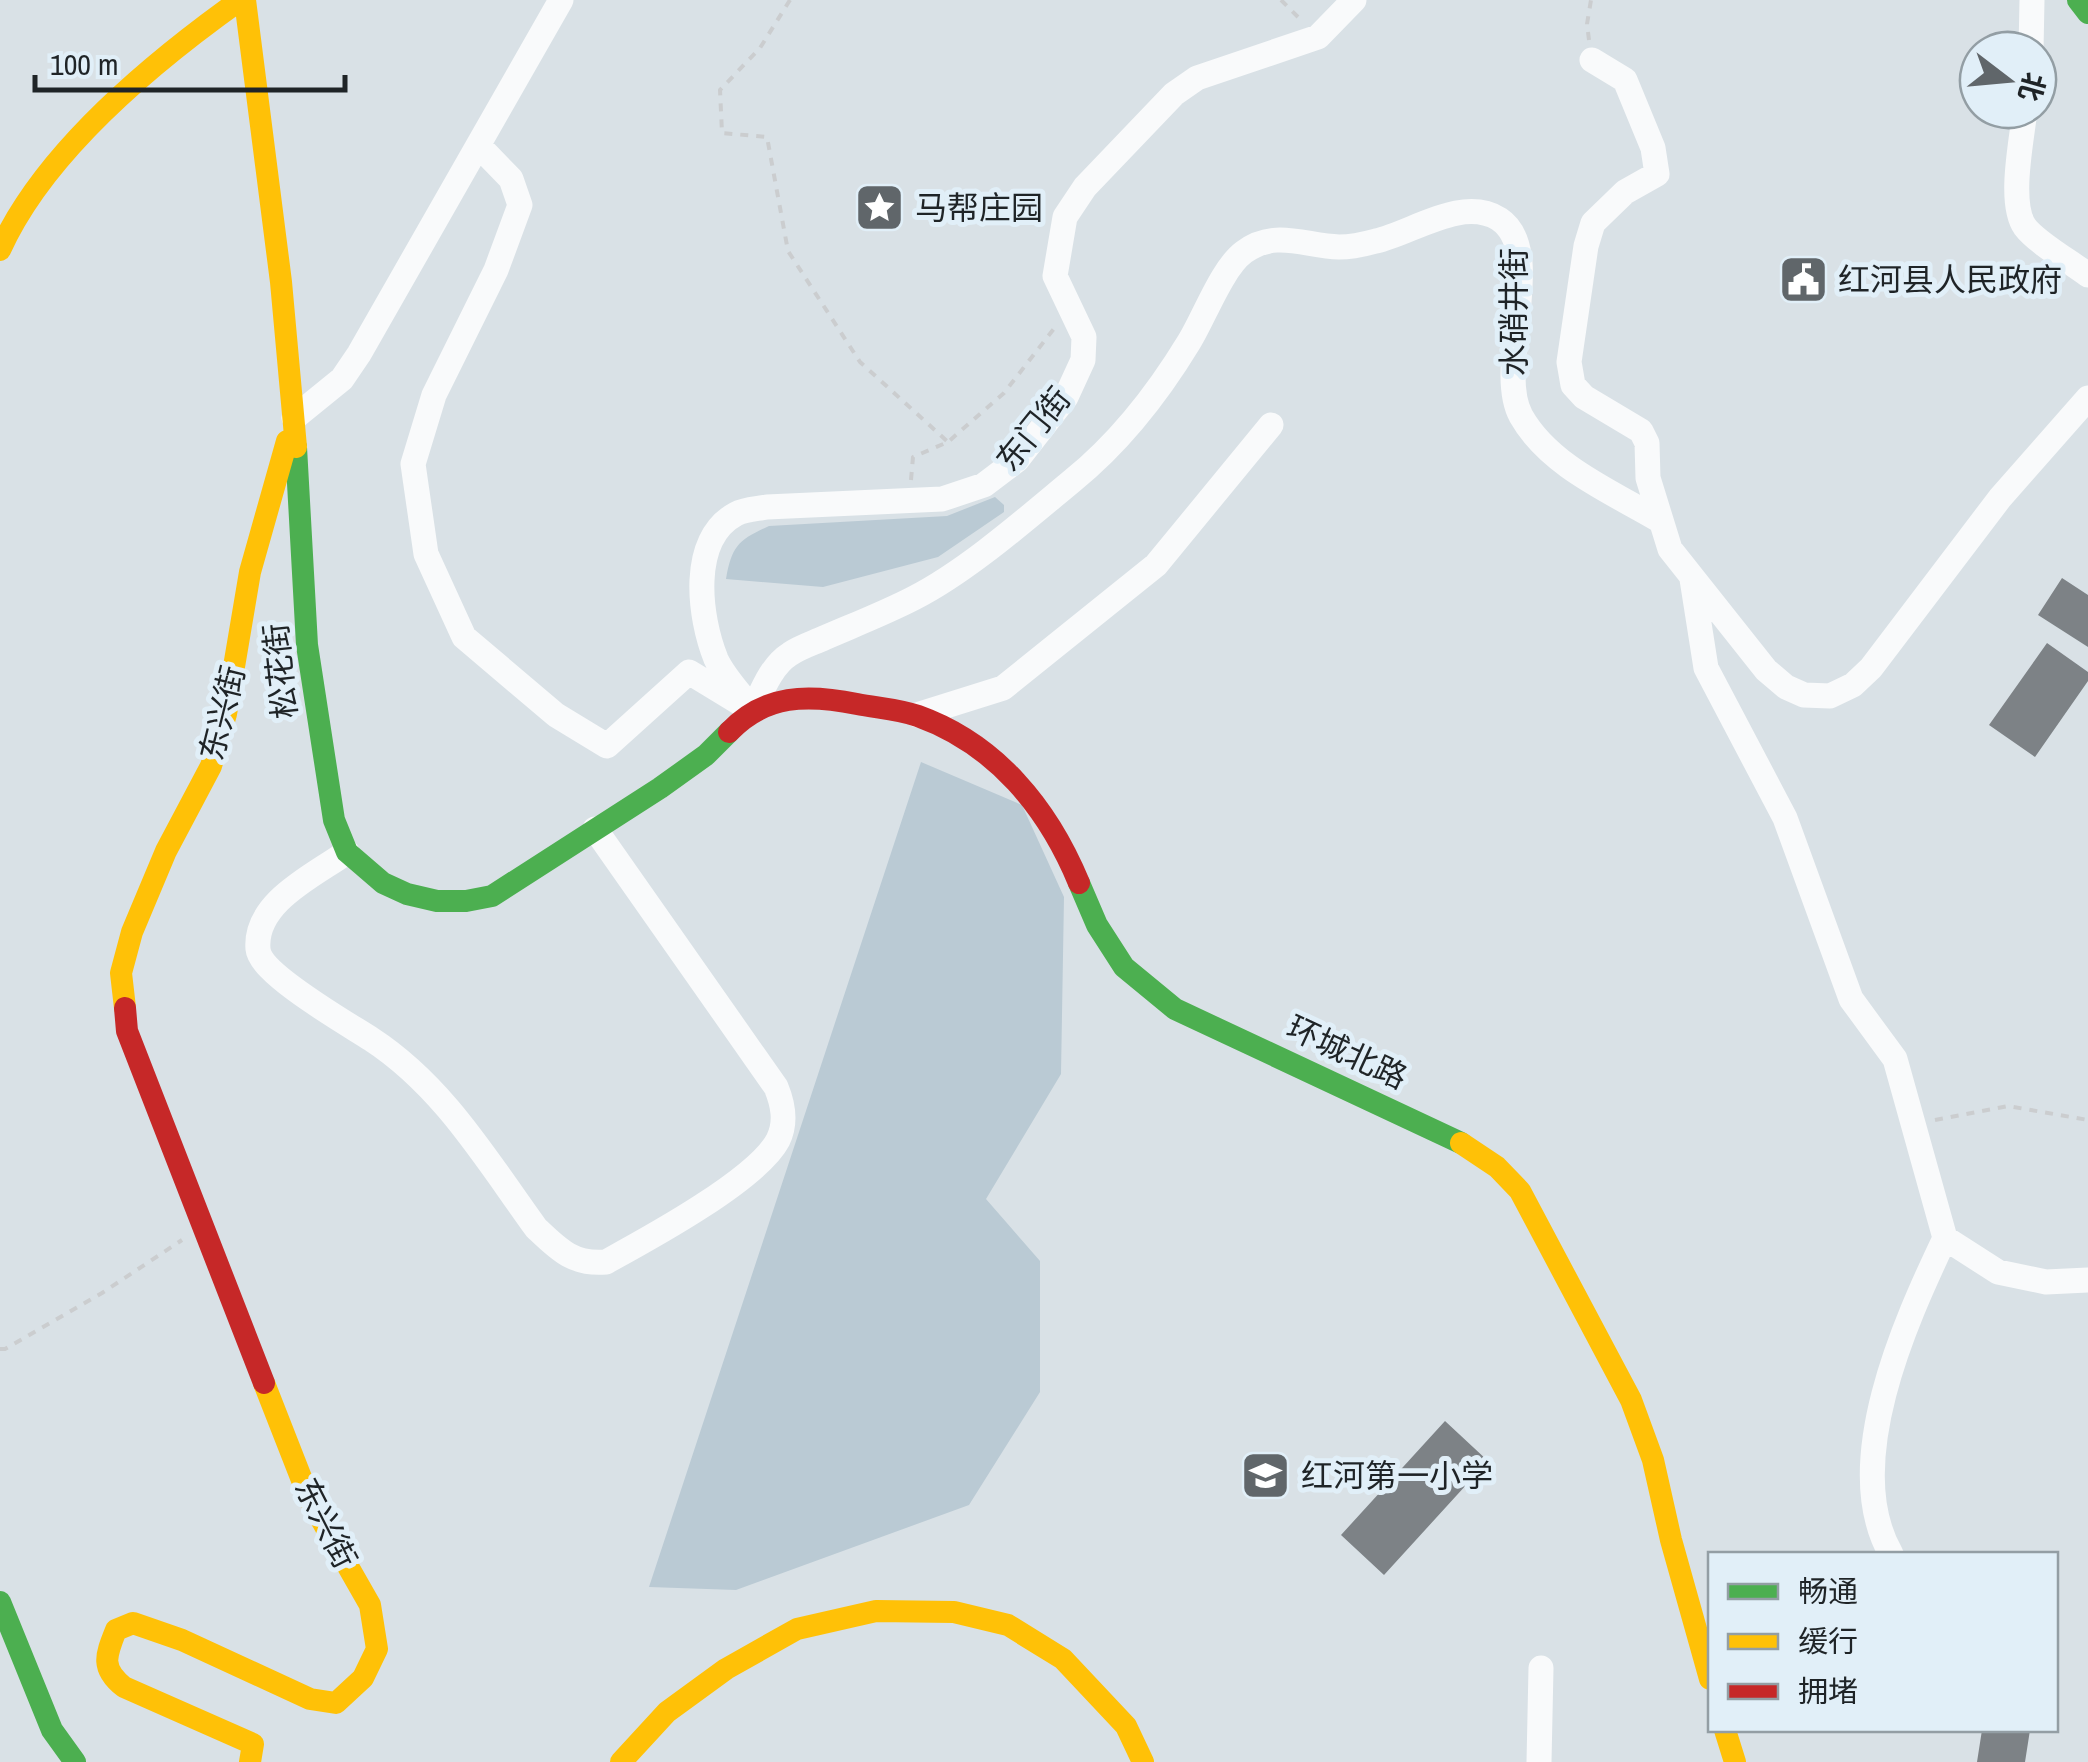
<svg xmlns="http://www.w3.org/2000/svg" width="2088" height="1762" font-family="'Archivo Narrow','Noto Sans SC',sans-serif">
<rect width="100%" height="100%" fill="#d9e1e6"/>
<path fill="#bacad4" d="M995 497 1004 505V512L938 557 823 587 726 579C732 545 739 540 769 526L947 516Z
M921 762 1022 805 1064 897 1061 1074 986 1199 1040 1261V1392L969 1505 736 1590 649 1587Z"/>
<path fill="#7d8286" d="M2062 578 2088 595V647L2038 615Z
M2047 643 2088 672V681L2035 757 1989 725Z
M1445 1421 1488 1461 1384 1575 1341 1535Z
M1982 1730H2030L2025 1762H1977Z"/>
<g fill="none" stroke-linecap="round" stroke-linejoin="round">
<path stroke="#cbcdcf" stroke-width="4" stroke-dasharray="8 8" stroke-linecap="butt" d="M790 0 760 48 720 90 722 133 767 137 788 251 860 362 948 442
M1281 0 1299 18
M1589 40 1587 24 1591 0
M911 480 913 457 948 442 1004 393 1056 326
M1935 1120 2008 1106 2088 1120
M0 1349H5L102 1293 182 1240"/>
<path stroke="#f9fafb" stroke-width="25" d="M2031 50 2032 0
M1592 60 1625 80 1653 148 1657 174 1625 192 1593 223 1586 246 1569 362 1573 385 1584 397 1641 431 1647 443 1648 478 1670 549 1766 670 1786 687 1804 695 1830 696 1853 685 1871 668 2000 498 2088 398
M2025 110C2022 139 2008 203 2025 227 2037 243 2071 262 2088 275
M479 146 511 179 520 205 496 270 434 395 413 464 426 554 464 637 556 715 607 746 689 672 740 703
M294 418 342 379 359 354 561 0
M1692 579 1706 668 1785 818 1851 999 1895 1059 1945 1238C1905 1322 1840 1465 1891 1554
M753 710C762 691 771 666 790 654 800 647 813 643 824 638 854 625 885 613 914 598 967 571 1026 519 1072 481 1119 443 1158 393 1189 342 1204 318 1222 268 1244 252 1275 229 1305 246 1339 247 1350 247 1365 244 1376 241 1412 233 1462 196 1499 219 1548 251 1494 367 1521 416 1549 466 1612 492 1659 520
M753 710C741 694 724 677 716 659 699 617 689 539 736 514 745 509 757 509 767 507L942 499 984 485 1017 460 1066 397 1083 360 1084 337 1055 276 1065 217 1085 187 1174 94 1197 78 1318 37 1354 0
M917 715 1003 688 1156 565 1271 425
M347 852C315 875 254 902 258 949 260 974 348 1024 371 1039 443 1086 486 1159 536 1228 558 1249 573 1265 606 1262 648 1239 757 1180 778 1140 787 1122 783 1104 776 1087L595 829
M1945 1238 1998 1272 2046 1282 2088 1280
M1539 1762 1541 1668"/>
<path stroke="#4caf50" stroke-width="22" d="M2078 0 2088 13
M296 447 307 645 334 820 347 852 383 883 407 894 437 901H466L492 896 660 788 706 755 729 732
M1079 883 1097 925 1124 967 1175 1009 1461 1143
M0 1602 52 1730 75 1762"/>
<path stroke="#ffc107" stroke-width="22" d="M245 0 281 282 296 447
M0 250C44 152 153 62 240 0
M125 1008 121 973 132 932 166 851 211 766 226 714 250 572 287 441
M1461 1143 1497 1167 1520 1191 1631 1400 1653 1460 1671 1540 1710 1679
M1725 1730 1735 1762
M250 1762 253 1744 124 1687C100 1668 106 1655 116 1630L133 1623 182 1640 310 1699 336 1703 363 1678 377 1649 370 1605 309 1498 264 1383
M621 1762 667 1712 726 1669 797 1629 876 1611 954 1612 1008 1625 1063 1659 1126 1726 1143 1762"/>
<path stroke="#c62828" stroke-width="22" d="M729 732C765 694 808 694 857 704 877 708 898 709 918 716 996 744 1048 808 1079 883
M125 1008 127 1031 264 1383"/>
</g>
<defs>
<symbol id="sight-square" viewBox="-11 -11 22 22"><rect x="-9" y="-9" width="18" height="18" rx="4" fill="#60666a" stroke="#e1eff8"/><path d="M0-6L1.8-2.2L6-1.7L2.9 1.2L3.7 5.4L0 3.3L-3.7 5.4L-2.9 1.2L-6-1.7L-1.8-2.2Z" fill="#fff"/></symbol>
<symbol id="civic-square" viewBox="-11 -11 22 22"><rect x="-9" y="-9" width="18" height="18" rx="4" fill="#60666a" stroke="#e1eff8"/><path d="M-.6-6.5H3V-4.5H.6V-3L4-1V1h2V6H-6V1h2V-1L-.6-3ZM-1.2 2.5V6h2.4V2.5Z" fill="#fff"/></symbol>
<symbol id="school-square" viewBox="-11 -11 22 22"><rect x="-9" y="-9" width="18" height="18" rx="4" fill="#60666a" stroke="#e1eff8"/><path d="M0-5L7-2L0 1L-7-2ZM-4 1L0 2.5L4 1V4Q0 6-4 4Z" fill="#fff"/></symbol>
</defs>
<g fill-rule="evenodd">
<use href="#sight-square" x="852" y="180" width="55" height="55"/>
<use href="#civic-square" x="1776" y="252" width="55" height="55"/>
<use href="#school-square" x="1238" y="1448" width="55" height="55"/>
</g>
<g text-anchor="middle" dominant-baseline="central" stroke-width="10" stroke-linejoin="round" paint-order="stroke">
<g font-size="32" fill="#1f2427" stroke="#e1eff8" text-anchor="start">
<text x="915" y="207">马帮庄园</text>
<text x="1838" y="279">红河县人民政府</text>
<text x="1301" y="1475">红河第一小学</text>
</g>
<g font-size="32" fill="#1f2427" stroke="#e1eff8">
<text transform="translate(1513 312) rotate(-90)">水硝井街</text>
<text transform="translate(1033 429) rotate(-51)">东门街</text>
<text transform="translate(280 671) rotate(-96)">松花街</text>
<text transform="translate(222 713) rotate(-76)">东兴街</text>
<text transform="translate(1347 1052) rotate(25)">环城北路</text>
<text transform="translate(326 1523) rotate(63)">东兴街</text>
</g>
</g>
<rect x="1708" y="1552" width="350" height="180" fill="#e1eff8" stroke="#939ea4" stroke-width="2.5"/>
<rect x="1728" y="1584" width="50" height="15" fill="#4caf50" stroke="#939ea4" stroke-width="2.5"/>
<text x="1798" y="1602" font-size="30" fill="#1f2427">畅通</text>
<rect x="1728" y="1634" width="50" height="15" fill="#ffc107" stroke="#939ea4" stroke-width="2.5"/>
<text x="1798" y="1652" font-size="30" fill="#1f2427">缓行</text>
<rect x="1728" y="1684" width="50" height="15" fill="#c62828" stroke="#939ea4" stroke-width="2.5"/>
<text x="1798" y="1702" font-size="30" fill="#1f2427">拥堵</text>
<g transform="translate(2008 80) rotate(106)"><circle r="48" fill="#e1eff8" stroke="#939ea4" stroke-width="2.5"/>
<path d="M0-8L18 38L0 25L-18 38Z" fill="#60666a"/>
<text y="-15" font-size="28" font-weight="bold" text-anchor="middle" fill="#1f2427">北</text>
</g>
<path d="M35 75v15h310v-15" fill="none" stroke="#1f2427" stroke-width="5"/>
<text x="50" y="75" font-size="30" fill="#1f2427" stroke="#e1eff8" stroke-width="8" paint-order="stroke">100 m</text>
</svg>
